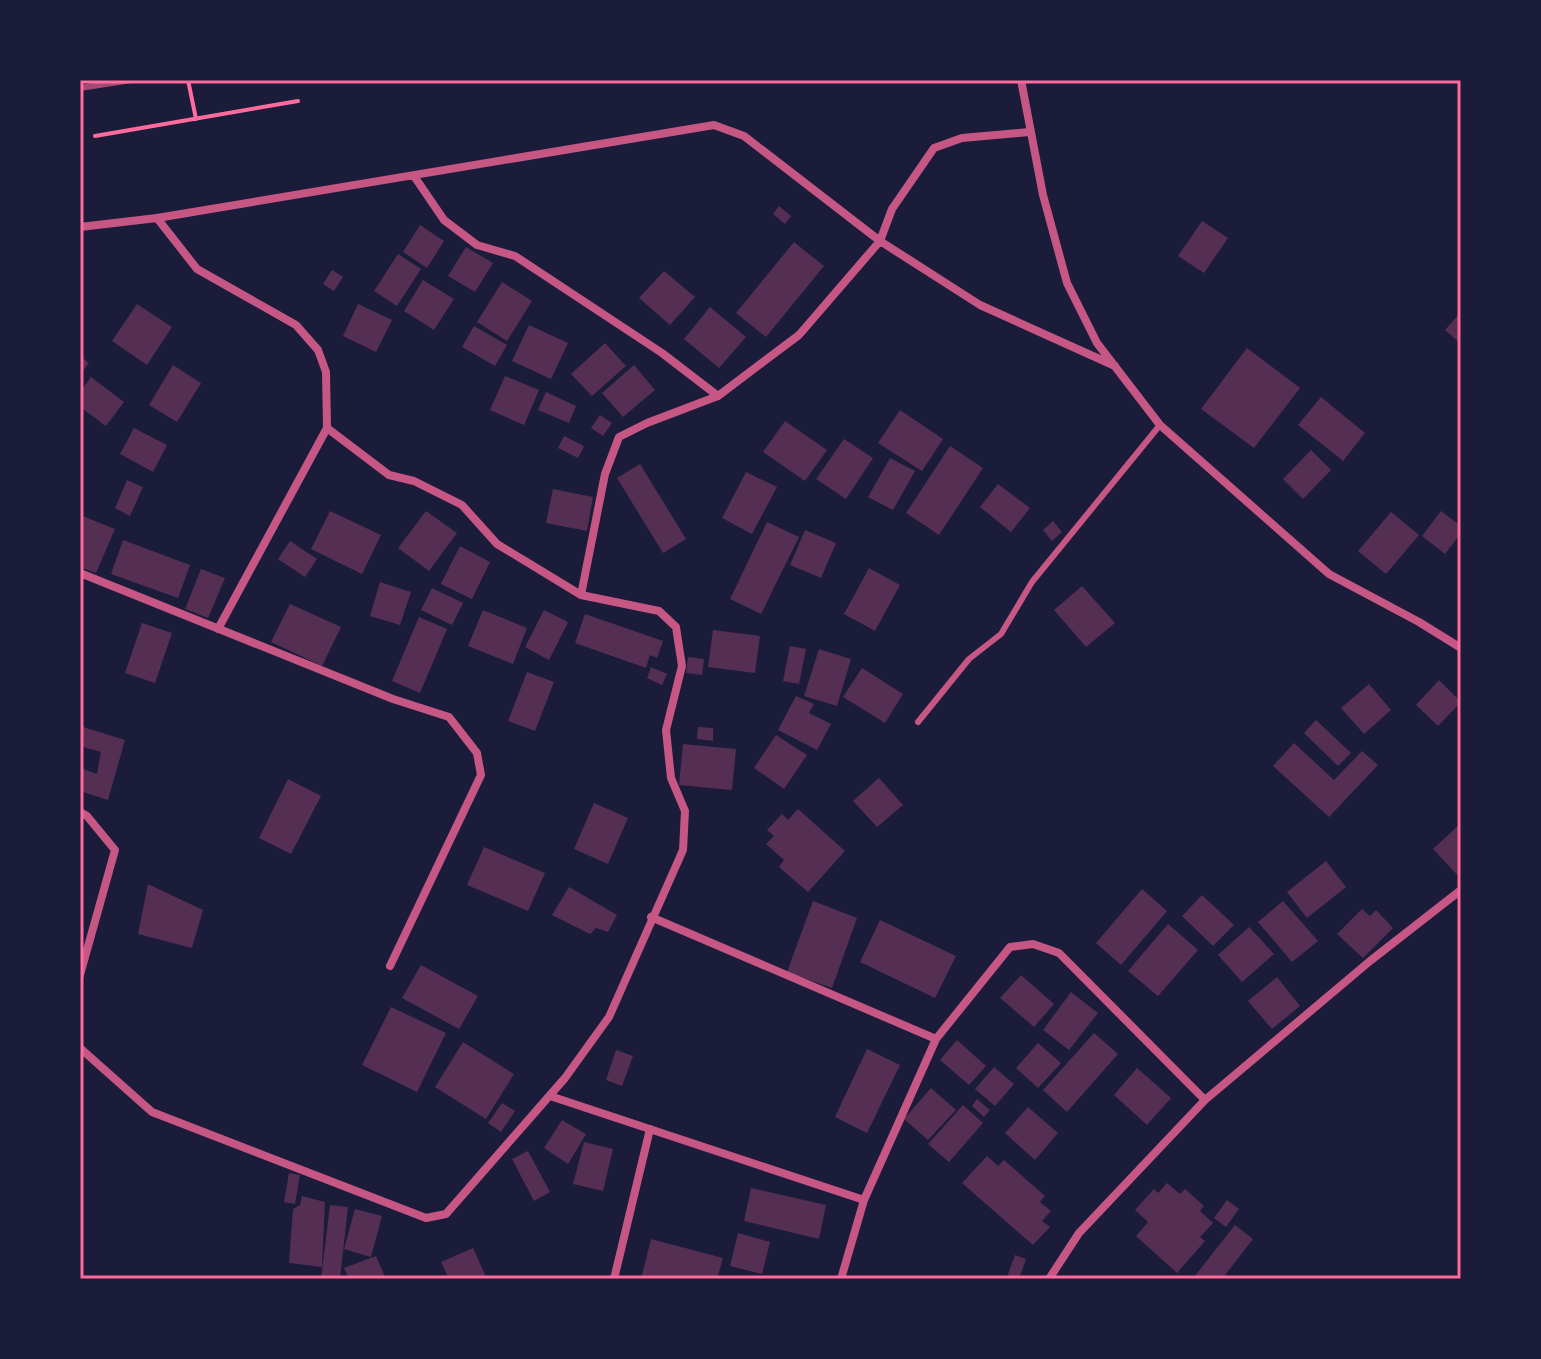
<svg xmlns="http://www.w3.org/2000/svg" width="1541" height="1359" font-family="'Varela Round',sans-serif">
<rect width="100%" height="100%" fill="#1b1b3a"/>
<path fill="#542f53" d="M779 206 791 216 785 224 773 214Z
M1202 221 1228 238 1204 273 1178 256Z
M420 225 444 241 427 268 403 252Z
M794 242 824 266 766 337 736 313Z
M466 247 493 263 475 292 448 276Z
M398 254 421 269 397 306 374 291Z
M332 270 343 277 334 291 323 284Z
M664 271 695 297 670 325 639 298Z
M423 280 454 299 434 330 404 311Z
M502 282 532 301 507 341 477 322Z
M137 304 172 327 147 365 112 341Z
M358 304 392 320 376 352 343 336Z
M710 307 746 337 719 368 684 339Z
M1461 312V344L1445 330Z
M529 325 568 343 551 379 512 361Z
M474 326 507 345 495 366 462 347Z
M605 343 626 366 592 396 571 374Z
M1247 348 1300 388 1254 448 1201 409Z
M80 356 89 363 80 374Z
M173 365 201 383 177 422 149 405Z
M634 365 655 390 623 417 602 393Z
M505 376 539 390 524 425 490 410Z
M91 377 124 402 106 426 80 407V392Z
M546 392 576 406 569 423 538 410Z
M1321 397 1365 433 1343 461 1298 425Z
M900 410 943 439 922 471 878 443Z
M600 415 612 423 603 436 591 428Z
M785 421 827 450 805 481 763 452Z
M134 428 167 445 153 472 120 454Z
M564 436 584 446 578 458 558 448Z
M844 439 873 458 846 499 816 479Z
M950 446 983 468 939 535 906 513Z
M1311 450 1331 470 1303 499 1283 479Z
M890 458 915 471 893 510 868 497Z
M640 464 686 539 663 553 617 478Z
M746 472 777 487 752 534 722 518Z
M127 480 143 487 130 516 115 508Z
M998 484 1030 508 1011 532 980 507Z
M553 489 593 497 587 531 546 523Z
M330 511 381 535 362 574 311 549Z
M426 511 457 533 429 571 398 548Z
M1441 511 1461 526V533L1445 554 1422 536Z
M1391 512 1419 535 1386 574 1358 551Z
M80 515 115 529 96 573 80 567Z
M1053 521 1062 532 1052 541 1043 530Z
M767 522 799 537 761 614 730 599Z
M805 530 836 543 821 578 790 565Z
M123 540 190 565 178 598 111 574Z
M290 541 317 559 305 577 278 559Z
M460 546 490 562 472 599 441 584Z
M869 568 900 585 875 631 844 614Z
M201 569 225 578 208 618 185 609Z
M380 582 411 592 400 625 370 616Z
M1082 586 1115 623 1086 647 1054 610Z
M432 588 463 603 452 625 421 610Z
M290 604 341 627 322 666 271 642Z
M483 610 527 628 513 664 468 646Z
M544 610 568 622 549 660 525 647Z
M585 614 663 641 657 658 650 655 646 668 575 643Z
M419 617 447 629 420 693 392 681Z
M142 623 172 633 155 683 125 673Z
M713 630 760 636 755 673 708 667Z
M790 646 806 649 799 684 783 681Z
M819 649 851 659 837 706 804 696Z
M688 657 704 659 702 675 686 673Z
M651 667 667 674 662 685 647 678Z
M862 668 903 694 885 723 843 697Z
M527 672 554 682 535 731 508 721Z
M1439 680 1461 702 1438 726 1416 705Z
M1369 684 1391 710 1364 734 1341 708Z
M796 696 814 704 809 713 831 724 817 750 778 730Z
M1316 720 1351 753 1338 766 1304 733Z
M80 726 125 740 108 800 80 791V768L97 774 101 752 80 746Z
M698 727 713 728V741L697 739Z
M776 735 807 755 784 789 754 768Z
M1294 743 1334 780 1362 751 1378 765 1329 817 1273 766Z
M683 744 736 749 732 790 679 785Z
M879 778 903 805 877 827 853 801Z
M288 779 321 796 291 854 259 838Z
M594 803 628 818 608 864 574 849Z
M798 809 845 851 808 892 779 867 784 860 766 844 774 836 767 830 782 814 788 820Z
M1461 823V879L1433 849Z
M484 847 545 873 528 911 467 885Z
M1326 861 1346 887 1307 918 1287 892Z
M148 884 203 910 192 948 138 934Z
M569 887 617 915 608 932 596 928 590 934 552 915Z
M1142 889 1167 911 1121 965 1096 943Z
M1202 895 1234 925 1213 946 1182 916Z
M813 901 857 918 832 988 787 972Z
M1283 901 1318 941 1292 962 1258 922Z
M1362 909 1370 916 1376 910 1393 928 1363 958 1337 934Z
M880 920 956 956 935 998 860 962Z
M1168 924 1198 950 1158 996 1128 971Z
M1249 927 1274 954 1242 982 1218 955Z
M421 965 478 996 459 1029 402 998Z
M1021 975 1054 1004 1034 1027 1000 998Z
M1277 977 1300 1006 1272 1029 1248 1001Z
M1071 992 1098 1013 1069 1050 1043 1030Z
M391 1007 446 1033 417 1092 362 1065Z
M1094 1033 1118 1054 1067 1112 1043 1090Z
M957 1040 986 1066 969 1085 940 1060Z
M463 1042 514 1074 486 1119 435 1087Z
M1038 1043 1061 1063 1038 1088 1016 1068Z
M867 1049 900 1065 867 1133 835 1117Z
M616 1050 633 1056 622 1086 606 1080Z
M994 1067 1014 1084 995 1106 975 1089Z
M1137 1068 1171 1098 1147 1125 1114 1095Z
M931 1088 956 1110 928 1140 904 1119Z
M977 1099 990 1110 984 1117 972 1106Z
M502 1103 515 1111 501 1132 488 1123Z
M963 1105 983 1123 949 1162 928 1144Z
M1028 1107 1058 1133 1035 1160 1005 1133Z
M562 1120 586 1134 568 1164 544 1148Z
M584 1142 613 1149 603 1191 573 1184Z
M528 1151 550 1192 534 1201 512 1159Z
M987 1156 998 1166 1004 1160 1045 1196 1040 1202 1051 1211 1042 1221 1050 1227 1033 1245 962 1183Z
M289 1173 300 1175 295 1204 284 1202Z
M1167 1183 1180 1194 1185 1189 1204 1206 1200 1211 1213 1223 1200 1237 1205 1241 1177 1273 1136 1236 1148 1222 1135 1210 1154 1189 1158 1193Z
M751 1188 826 1205 819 1239 744 1221Z
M302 1196 325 1202 322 1267 289 1263 293 1209 300 1205Z
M1227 1200 1239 1209 1226 1227 1214 1218Z
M330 1205 348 1207 340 1279H321Z
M355 1209 382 1216 371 1257 344 1249Z
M1235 1225 1253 1239 1222 1279H1196L1194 1277Z
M738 1233 770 1242 762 1274 730 1266Z
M651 1239 723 1258 717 1279H641Z
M473 1248 487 1279H449L441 1262Z
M1015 1255 1026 1259 1019 1279 1007 1277Z
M376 1256 386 1279H349L344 1268Z"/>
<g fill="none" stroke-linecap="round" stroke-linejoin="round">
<path stroke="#ff6b9d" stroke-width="4" d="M188 80 196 119
M95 136 298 101"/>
<path stroke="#c65784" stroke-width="6" d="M918 722 969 659 1001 634 1032 582 1160 425"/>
<path stroke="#c65784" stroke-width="8" d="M1021 80 1043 195 1067 283 1097 343 1160 425 1329 574 1419 622 1461 648
M414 176 444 220 477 245 515 256 662 353 718 396
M157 218 197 269 296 325 318 350 326 372 327 428 218 629
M80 227 157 218 714 125 744 136 880 241 980 305 1115 366
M80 573 393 699 449 717 477 753 481 775 390 966
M581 595 605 474 619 437 647 423 718 396 799 335 880 241 892 209 934 148 962 138 1029 132
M80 812 87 816 115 850 80 975
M651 917 936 1039
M80 1048 152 1112 426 1218 446 1214 565 1078 609 1017 683 850 685 811 671 778 666 730 682 666 676 627 659 611 581 595 497 544 462 505 414 481 389 475 327 428
M550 1096 864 1200
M614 1279 650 1129
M841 1279 864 1200 936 1039 1010 947 1033 944 1059 953 1205 1100
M1049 1279 1079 1233 1205 1100 1370 961 1461 890"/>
<path stroke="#a44b75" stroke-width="6" d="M80 88 131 80"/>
</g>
<rect width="1541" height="1359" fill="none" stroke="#1b1b3a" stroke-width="164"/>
<rect x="82" y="82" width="1377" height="1195" fill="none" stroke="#ff6b9d" stroke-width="3"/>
</svg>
